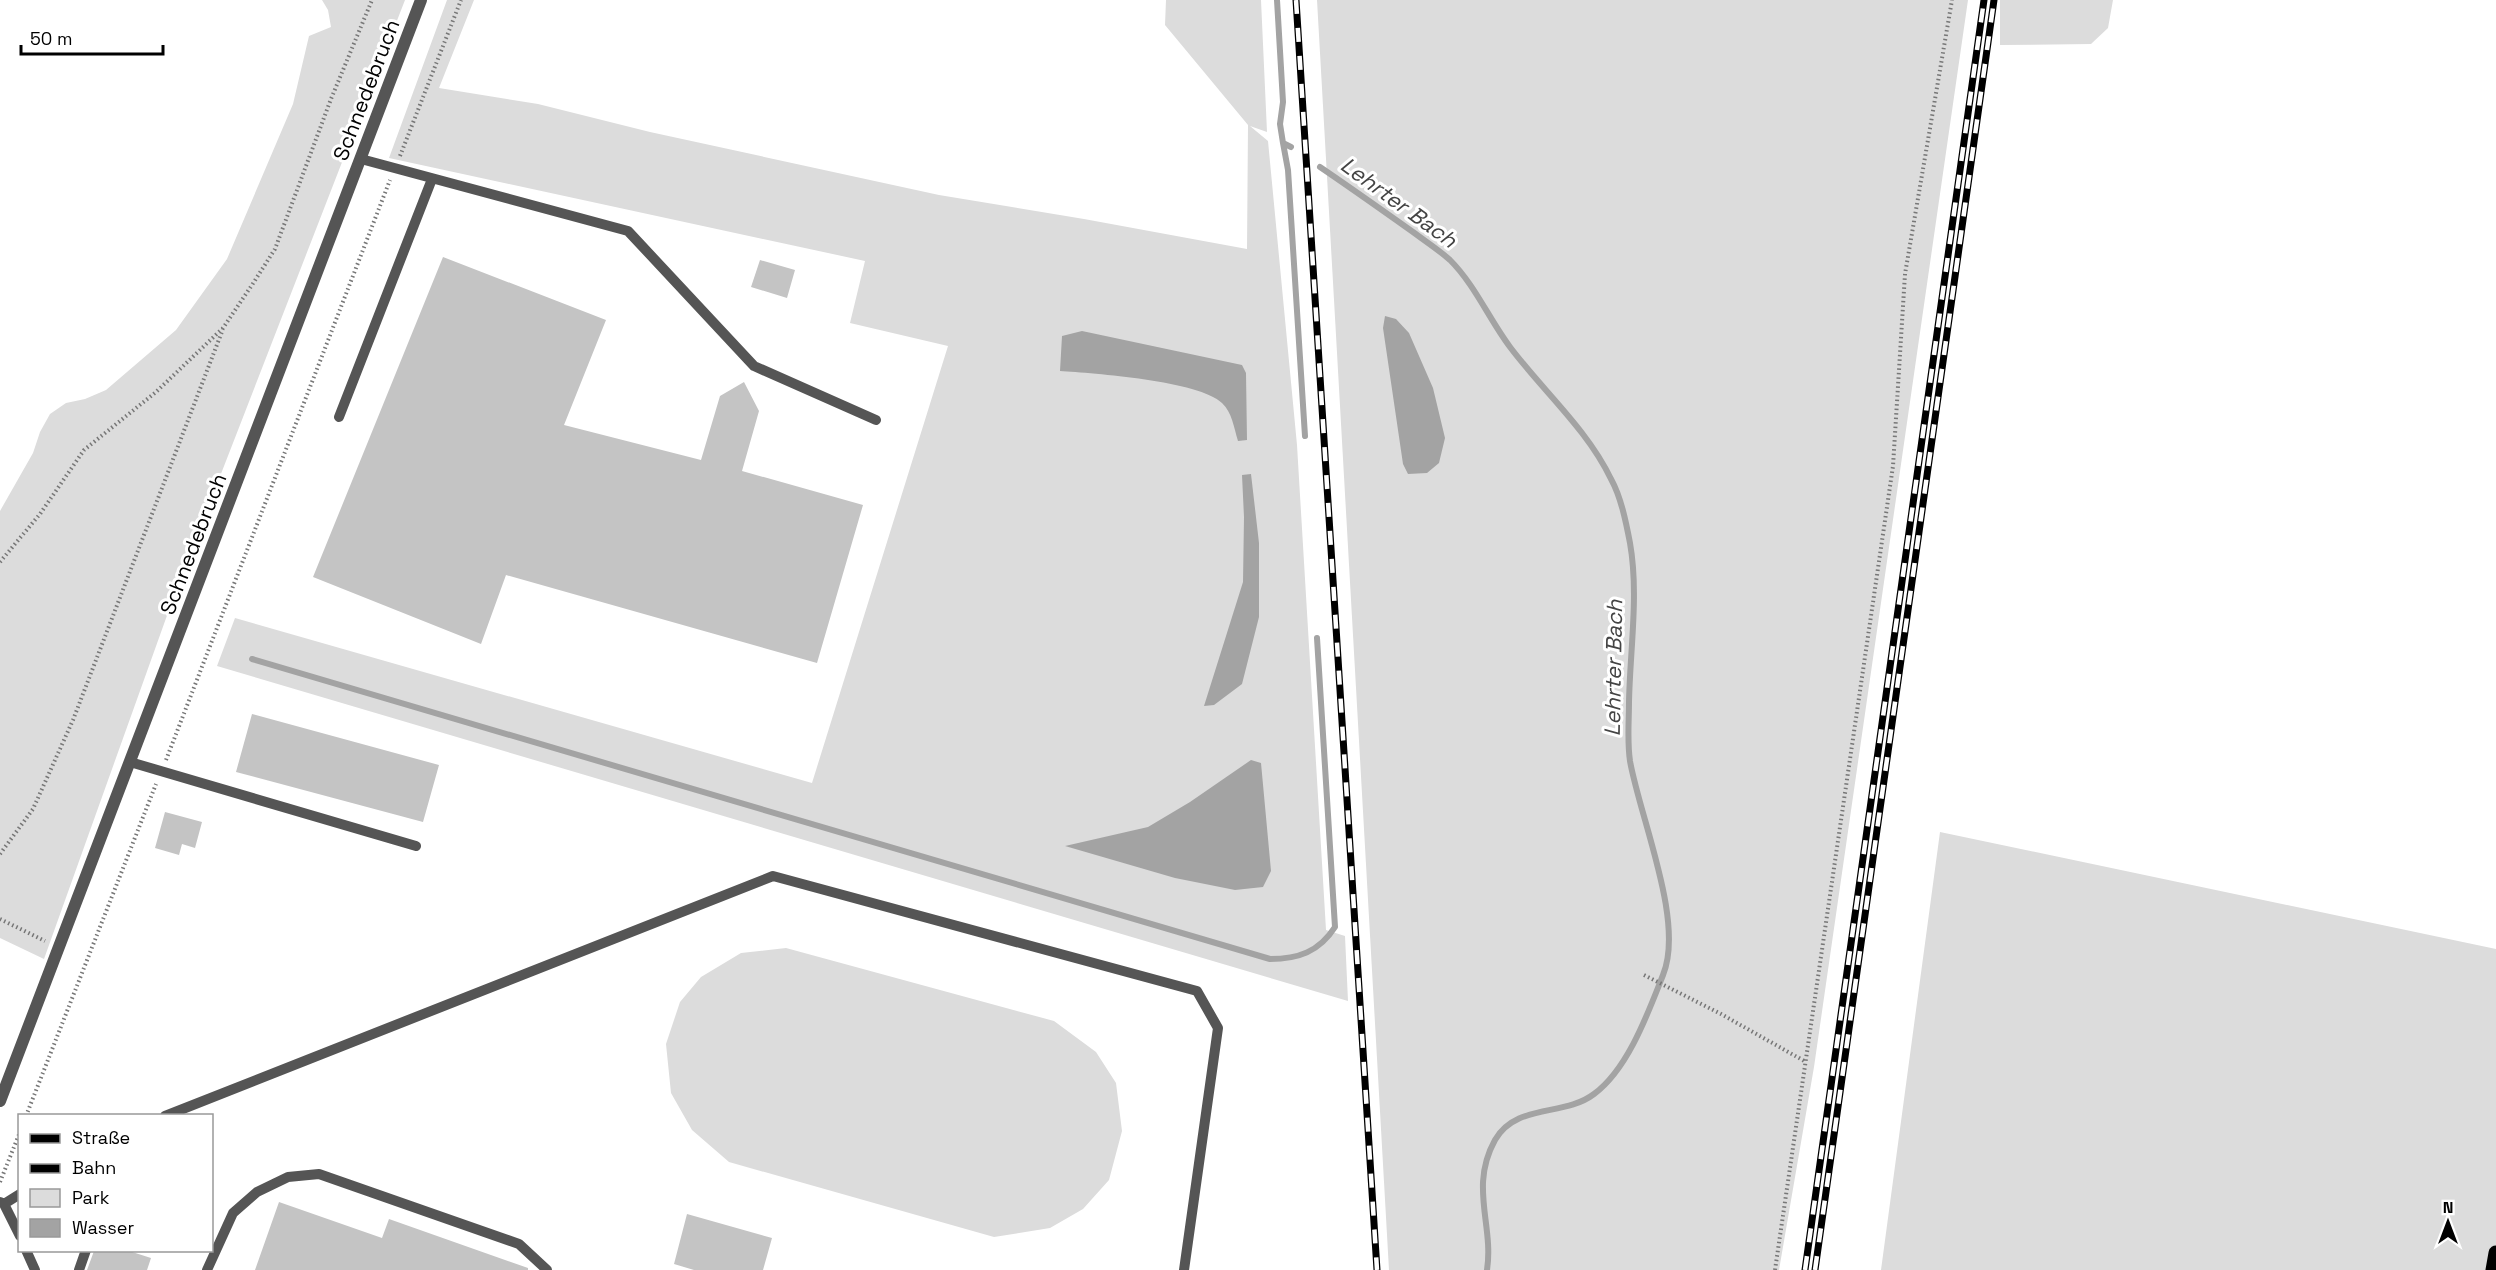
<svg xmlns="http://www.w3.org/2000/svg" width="2496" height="1270" font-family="'Space Grotesk',sans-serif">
<rect width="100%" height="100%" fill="#fff"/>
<path fill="#dcdcdc" d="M322 0H405L179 582 44 959 0 938V511L33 453 40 432 50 414 66 403 85 399 106 390 176 330 227 259 293 104 309 36 331 27 328 10Z
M447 0H474L439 88 538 104 650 132 939 195 1084 219 1247 249 1248 125 1165 25 1166 0H1261L1267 132 1250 126 1268 141 1297 445 1326 930 1345 936 1348 1001 217 666 235 618 812 783 948 346 850 323 865 261 389 158Z
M1317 0H1968L1814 1067 1779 1270H1389Z
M2000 0H2113L2108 28 2091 44 2000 45Z
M1940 832 2496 949V1270H1881Z
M786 948 1054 1021 1096 1052 1116 1083 1122 1131 1109 1180 1083 1209 1050 1228 994 1237 729 1162 692 1130 671 1093 666 1044 680 1002 701 977 741 953Z"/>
<path fill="#a3a3a3" d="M1385 316 1396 319 1409 333 1433 388 1445 438 1439 463 1427 473 1408 474 1403 464 1383 328Z
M1082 331 1242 365 1246 373 1247 440 1238 441C1234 428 1232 412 1222 403 1200 381 1093 373 1060 371L1062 336Z
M1251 474 1259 543V617L1242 684 1214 705 1204 706 1243 582 1244 517 1242 475Z
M1251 760 1261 763 1271 871 1263 887 1235 890 1175 878 1065 846 1148 827 1190 802Z"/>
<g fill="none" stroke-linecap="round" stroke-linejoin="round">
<path stroke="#a3a3a3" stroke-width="6" d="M1277 0 1283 102 1280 124 1283 143 1291 147
M1283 143 1288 170 1305 436
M1320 167C1351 188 1382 210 1413 232 1425 241 1439 250 1450 260 1475 285 1489 319 1510 347 1543 391 1587 429 1611 479 1621 497 1626 522 1630 543 1639 594 1630 650 1629 702 1629 722 1627 741 1630 761 1640 818 1685 922 1663 975 1648 1013 1628 1069 1594 1094 1564 1117 1516 1103 1495 1140 1469 1187 1494 1225 1487 1270
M252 659 1270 959C1298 959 1319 952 1335 927L1317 638"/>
</g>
<path fill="#c4c4c4" d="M443 257 606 320 564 425 701 460 720 396 744 382 759 411 742 471 863 505 817 663 506 575 481 644 313 577Z
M760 260 795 270 787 298 751 287Z
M252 714 439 765 423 822 236 772Z
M165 812 202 822 195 848 182 844 179 855 155 848Z
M279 1202 382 1238 389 1219 528 1268V1270H255Z
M687 1214 772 1238 763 1270H694L674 1264Z
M94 1251H129L151 1258 147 1270H87Z"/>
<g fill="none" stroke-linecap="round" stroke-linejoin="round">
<defs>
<path id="primary" d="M2493 1270 2496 1253"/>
</defs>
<use href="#primary" stroke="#dbdbdb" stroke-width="18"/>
<path stroke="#777" stroke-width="4" stroke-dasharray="1.5 3" stroke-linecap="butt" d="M400 156 461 0
M0 562 40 514 84 450 156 392 223 328 252 285 275 249 331 99 372 0
M166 760 390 180
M0 854 33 809 73 720 223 329
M0 919 45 941
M1644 975 1721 1014 1806 1062
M26 1116 156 784
M0 1182 20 1132
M1775 1270 1893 466 1905 274 1952 0"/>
<path stroke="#555" stroke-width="10" d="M361 159 628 231 754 366 876 420
M339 417 432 179
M130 762 416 846
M165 1116 773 876 1197 991 1218 1028 1184 1270
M0 1202 4 1204 20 1194
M4 1204 20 1236
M26 1250 35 1270
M79 1270 86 1250
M207 1270 233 1213 257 1192 288 1177 319 1174 519 1244 547 1270"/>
<path stroke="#555" stroke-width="12" d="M0 1101 421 0"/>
<use href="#primary" stroke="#000" stroke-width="15"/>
<defs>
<path id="rail" d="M1296 0 1377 1270
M1805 1270 1984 0
M1815 1270 1994 0"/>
</defs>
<use href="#rail" stroke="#000" stroke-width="7"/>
<use href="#rail" stroke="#fff" stroke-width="4.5" stroke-dasharray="14" stroke-linecap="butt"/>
</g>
<g text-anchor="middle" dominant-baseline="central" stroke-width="6" stroke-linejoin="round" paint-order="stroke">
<g font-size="21" fill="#000" stroke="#fff">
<text transform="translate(366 90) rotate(-69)">Schnedebruch</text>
<text transform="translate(193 544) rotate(-69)">Schnedebruch</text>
</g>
<g font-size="22" font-style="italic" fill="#444" stroke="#fff">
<text transform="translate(1399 202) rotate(36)">Lehrter Bach</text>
<text transform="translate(1613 668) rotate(-89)">Lehrter Bach</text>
</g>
</g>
<rect x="18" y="1114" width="195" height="138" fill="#ffffff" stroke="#999999" stroke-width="1.5"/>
<rect x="30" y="1134" width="30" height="9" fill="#000000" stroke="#999999" stroke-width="1.5"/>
<text x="72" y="1144" font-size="18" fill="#000000">Straße</text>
<rect x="30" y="1164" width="30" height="9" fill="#000000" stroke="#999999" stroke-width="1.5"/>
<text x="72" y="1174" font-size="18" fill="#000000">Bahn</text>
<rect x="30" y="1189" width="30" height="18" fill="#dcdcdc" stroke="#999999" stroke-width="1.5"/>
<text x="72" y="1204" font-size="18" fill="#000000">Park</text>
<rect x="30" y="1219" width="30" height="18" fill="#a3a3a3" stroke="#999999" stroke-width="1.5"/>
<text x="72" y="1234" font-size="18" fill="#000000">Wasser</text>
<g transform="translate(2448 1222)" stroke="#ffffff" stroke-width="4.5" paint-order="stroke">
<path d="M0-4.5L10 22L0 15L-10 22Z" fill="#000000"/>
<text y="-9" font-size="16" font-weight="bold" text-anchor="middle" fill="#000000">N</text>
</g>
<path d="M21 45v9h142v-9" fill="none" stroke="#000000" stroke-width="3"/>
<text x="30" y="45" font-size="18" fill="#000000" stroke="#ffffff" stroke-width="4.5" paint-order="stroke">50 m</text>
</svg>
